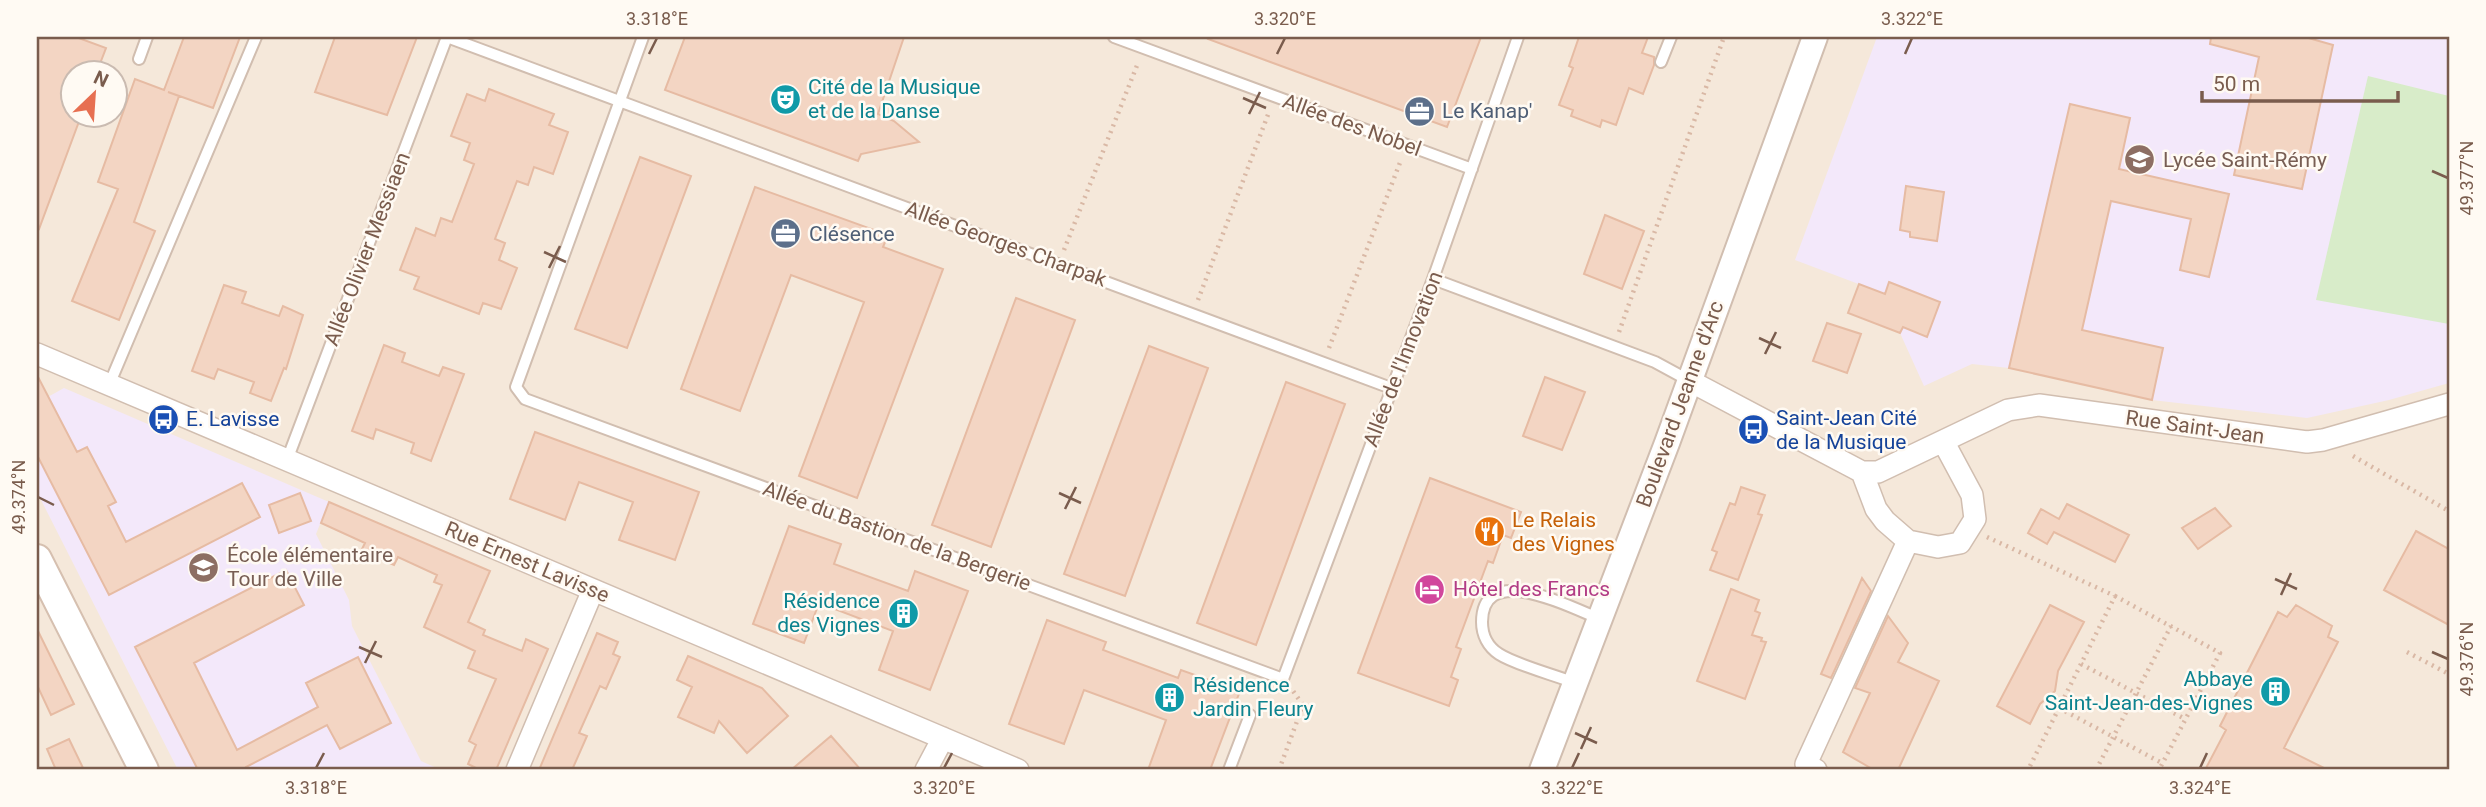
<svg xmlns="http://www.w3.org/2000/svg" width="2486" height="807" font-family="Roboto,sans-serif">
<rect width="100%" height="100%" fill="#fdf6ec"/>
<path fill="#f5e8da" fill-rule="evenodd" d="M37 37H2449V770H37ZM74 74H116V116H74Z"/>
<path fill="#f3e8fa" d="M1877 37H2449V383L2389 400 2307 418 2152 400 2009 368 1972 364 1924 386 1900 333 1882 326 1893 297 1795 260Z
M64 388 329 502 316 534 349 600 352 626 421 761 441 770H178L37 492V403Z"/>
<path fill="#d8ecc9" d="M2368 76 2449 96V324L2316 300Z"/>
<path fill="#f3d5c3" stroke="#e6bba3" stroke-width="2" d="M37 37H76L106 48 96 74H74V116H81L39 229 37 228Z
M184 37H240L213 108 168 92 179 96 134 222 155 231 119 320 72 301 118 189 98 182 135 79 164 90Z
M335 37H417L387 115 315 92Z
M685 37H904L878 114 894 121 919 142 861 154 858 161 665 90Z
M1209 37H1481L1447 127 1208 39Z
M1579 37H1648L1642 53 1654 57V65L1643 94 1629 88 1616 125 1602 120 1600 127 1571 116 1573 110 1559 105 1573 68 1569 66Z
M2211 37H2305L2333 45 2302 189 2234 175 2259 57 2210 44Z
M489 89 554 114 549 125 568 132 553 174 534 167 528 185 517 181 495 239 505 243 499 260 517 268 501 309 483 303 479 314 414 289 419 277 400 270 416 228 435 236 441 218 452 222 474 164 464 160 470 143 451 136 467 94 485 101Z
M2070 104 2130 118 2119 169 2229 194 2209 277 2180 270 2191 219 2111 201 2082 330 2163 348 2152 400 2009 368Z
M640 157 691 176 627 348 575 329Z
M1906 186 1944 192 1937 241 1910 237V232L1900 230Z
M755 187 888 235 883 247 943 269 857 498 799 476 864 302 791 275 740 411 681 389Z
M1605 215 1644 231 1622 289 1584 274Z
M1889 282 1940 302 1927 337 1903 327 1900 333 1848 313 1859 284 1885 294Z
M224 285 246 292 242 303 279 316 283 306 303 315 286 369 284 368 271 401 250 393 254 382 218 369 214 379 192 371Z
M1016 298 1075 320 991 547 932 525Z
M1827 323 1861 334 1847 373 1813 361Z
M384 345 405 353 402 362 439 376 443 367 464 374 431 461 411 453 414 443 376 429 373 439 352 431Z
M1149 346 1208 368 1125 596 1064 574Z
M37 375 77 452 87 447 116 502 108 506 126 542 242 483 260 517 109 595 37 455Z
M1545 377 1585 392 1562 450 1523 436Z
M1286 382 1345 404 1256 645 1197 623Z
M535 432 699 492 675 560 619 540 633 502 579 482 565 520 510 499Z
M1430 478 1521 512 1511 538 1503 535 1493 563 1488 561 1456 647 1461 649 1451 677 1458 680 1449 706 1358 673Z
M1741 487 1765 495 1758 514 1762 515 1738 580 1710 570 1717 552 1712 550 1730 503 1735 505Z
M300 493 311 521 279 533 269 505Z
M329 502 490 571 468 622 485 630 483 635 522 651 526 639 548 649 496 770H480L468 764 476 745 469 741 496 679 468 668 475 651 424 627 442 585 434 582 437 575 398 557 394 565 361 551 365 543 321 523Z
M2067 504 2129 535 2115 562 2054 532 2047 544 2028 533 2041 509 2059 519Z
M2215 508 2231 526 2198 549 2182 528Z
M789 526 841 544 834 564 908 591 915 571 968 591 930 690 879 670 893 631 819 603 804 643 753 624Z
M2416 531 2449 549V625L2384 590Z
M286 570 304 605 194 663 237 750 318 707 306 683 358 657 391 723 340 749 327 725 246 767 247 770H198L135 647Z
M1862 578 1871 591 1831 678 1821 674Z
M1731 589 1759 600 1755 611 1760 613 1752 635 1762 638 1761 641 1766 642 1745 699 1697 681Z
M2050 605 2084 622 2058 671 2055 691 2040 704 2030 724 1997 706Z
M2296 605 2332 626 2328 637 2338 642 2284 748 2328 770H2205L2226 730 2220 726 2278 612 2287 617Z
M1888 616 1908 643 1898 662 1939 681 1898 770H1874L1843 752 1870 693 1855 688Z
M1047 620 1106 642 1103 650 1178 678 1181 670 1240 691 1210 770H1148L1166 720 1084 690 1064 744 1009 724Z
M37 629 74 704 51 715 37 685Z
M597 633 618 642 613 654 620 657 606 689 600 686 579 733 587 736 572 770H539Z
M688 656 762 688 788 716 747 753 719 721 714 733 678 717 692 687 677 680Z
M831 736 861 770H791Z
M69 739 84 770H56L47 749Z"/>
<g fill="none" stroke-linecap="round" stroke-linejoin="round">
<defs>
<path id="service" d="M447 37 1391 388
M643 37 516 387 525 399 1283 679 1433 279 1518 37
M1114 37 1472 169
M139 59 147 37
M1661 62 1671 37
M1433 279 1655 362 1690 381
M109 385 256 37
M287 460 447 37
M1575 683C1555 675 1516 665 1499 654 1488 647 1482 635 1482 622 1482 560 1572 608 1600 619
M1229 770 1250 715"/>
<path id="minor" d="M37 354 1018 770
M1690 381 1862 472H1878L2008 410 2039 405 2307 442 2323 440 2449 404
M1862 472 1876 509 1885 521 1908 541 1938 547 1960 543 1975 519 1972 495 1943 441
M517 770 593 590
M926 770 943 738
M1816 770 1806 764 1908 541"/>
<path id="tertiary" d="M1542 770 1667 443 1815 37"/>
<path id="secondary" d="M37 559 144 770"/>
</defs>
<use href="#service" stroke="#d1beb0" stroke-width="14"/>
<use href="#minor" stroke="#d1beb0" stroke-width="24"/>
<use href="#tertiary" stroke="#d1beb0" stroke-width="28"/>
<use href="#secondary" stroke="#d6c0b0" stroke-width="32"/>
<path stroke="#d9b8a5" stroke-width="4.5" stroke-dasharray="2 5" stroke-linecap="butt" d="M1064 250 1138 63
M1198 300 1269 112
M1619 332 1724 37
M1329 348 1401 160
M2353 456 2449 511
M1987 537 2115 596 2028 770
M2115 596 2220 653 2159 770
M2407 652 2449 674
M2081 664 2185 719
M2059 708 2162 763
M1279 770 1303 705 1293 691
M2096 770 2171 626"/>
<use href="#service" stroke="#fff" stroke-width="10"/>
<use href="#minor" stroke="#fff" stroke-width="21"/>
<use href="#tertiary" stroke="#fff" stroke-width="24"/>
<use href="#secondary" stroke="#fff" stroke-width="28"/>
</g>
<path fill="none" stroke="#7a5c4d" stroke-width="2.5" d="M649 54 657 38M1277 54 1285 38M1905 54 1912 38M1243 98 1266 108M1249 114 1260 92M2432 171 2448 178M544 252 566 262M549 268 560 246M1759 338 1781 348M1765 354 1776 332M1059 493 1081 503M38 497 54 505M1065 509 1076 487M2275 579 2297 589M2281 595 2291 573M359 647 382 657M2432 652 2448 659M365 663 376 641M1575 733 1597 743M1581 749 1591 727M316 768 324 753M944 768 952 753M1572 768 1579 753M2200 768 2207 753"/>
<defs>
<symbol id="theatre-disc" viewBox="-11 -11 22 22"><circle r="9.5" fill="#0f9aa8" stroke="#fffaf3"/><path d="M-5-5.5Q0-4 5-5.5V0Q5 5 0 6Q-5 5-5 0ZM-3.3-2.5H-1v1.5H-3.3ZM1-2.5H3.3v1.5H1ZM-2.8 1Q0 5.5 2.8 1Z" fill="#fff"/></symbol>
<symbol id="office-disc" viewBox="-11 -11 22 22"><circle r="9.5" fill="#5c6f8a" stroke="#fffaf3"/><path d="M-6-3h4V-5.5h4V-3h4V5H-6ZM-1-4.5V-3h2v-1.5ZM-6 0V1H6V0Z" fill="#fff"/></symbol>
<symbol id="school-disc" viewBox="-11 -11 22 22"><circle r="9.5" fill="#8d6e63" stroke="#fffaf3"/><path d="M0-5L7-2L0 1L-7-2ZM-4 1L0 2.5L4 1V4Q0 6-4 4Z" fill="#fff"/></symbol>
<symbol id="bus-disc" viewBox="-11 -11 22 22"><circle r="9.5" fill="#1a4fb4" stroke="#fffaf3"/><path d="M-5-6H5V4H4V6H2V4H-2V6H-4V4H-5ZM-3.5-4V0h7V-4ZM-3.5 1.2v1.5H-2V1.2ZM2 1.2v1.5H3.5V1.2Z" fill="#fff"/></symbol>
<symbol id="restaurant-disc" viewBox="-11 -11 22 22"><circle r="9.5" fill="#e8710a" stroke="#fffaf3"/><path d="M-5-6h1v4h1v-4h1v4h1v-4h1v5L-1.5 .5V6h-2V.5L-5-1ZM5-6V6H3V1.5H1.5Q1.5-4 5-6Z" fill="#fff"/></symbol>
<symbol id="hotel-disc" viewBox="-11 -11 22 22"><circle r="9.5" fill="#d1479c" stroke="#fffaf3"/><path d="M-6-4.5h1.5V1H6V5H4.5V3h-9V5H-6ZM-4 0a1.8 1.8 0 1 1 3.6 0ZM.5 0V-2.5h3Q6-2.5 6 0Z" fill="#fff"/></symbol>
<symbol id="building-disc" viewBox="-11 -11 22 22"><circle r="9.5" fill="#0f9aa8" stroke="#fffaf3"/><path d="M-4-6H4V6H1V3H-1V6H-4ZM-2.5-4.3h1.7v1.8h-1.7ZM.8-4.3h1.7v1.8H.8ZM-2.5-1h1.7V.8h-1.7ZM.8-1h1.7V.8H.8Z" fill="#fff"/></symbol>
</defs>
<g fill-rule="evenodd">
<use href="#theatre-disc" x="768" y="82" width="35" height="35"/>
<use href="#office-disc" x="1402" y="94" width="35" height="35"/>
<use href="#school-disc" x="2122" y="142" width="35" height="35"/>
<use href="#office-disc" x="768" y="216" width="35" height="35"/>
<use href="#bus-disc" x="146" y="402" width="35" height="35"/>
<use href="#bus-disc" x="1736" y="412" width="35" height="35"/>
<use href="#restaurant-disc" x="1472" y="514" width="35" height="35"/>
<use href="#school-disc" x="186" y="550" width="35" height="35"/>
<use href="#hotel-disc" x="1412" y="572" width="35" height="35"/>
<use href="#building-disc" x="886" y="596" width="35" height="35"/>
<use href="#building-disc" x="2258" y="674" width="35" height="35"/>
<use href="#building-disc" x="1152" y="680" width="35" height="35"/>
</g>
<g text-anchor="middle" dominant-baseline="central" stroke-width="5" stroke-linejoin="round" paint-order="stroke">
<g font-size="21" fill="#0d838f" stroke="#fffaf3" text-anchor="start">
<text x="808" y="87">Cité de la Musique<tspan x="808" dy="24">et de la Danse</tspan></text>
<text x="880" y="601" text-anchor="end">Résidence<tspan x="880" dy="24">des Vignes</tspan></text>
<text x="2253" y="679" text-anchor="end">Abbaye<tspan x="2253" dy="24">Saint-Jean-des-Vignes</tspan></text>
<text x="1193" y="685">Résidence<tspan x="1193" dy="24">Jardin Fleury</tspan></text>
</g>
<g font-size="21" fill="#4e5e75" stroke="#fffaf3" text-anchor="start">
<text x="1442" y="111">Le Kanap'</text>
<text x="809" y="234">Clésence</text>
</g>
<g font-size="21" fill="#7a5c4d" stroke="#fffaf3">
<text transform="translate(1352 125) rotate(20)">Allée des Nobel</text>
<text transform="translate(1006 244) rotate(20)">Allée Georges Charpak</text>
<text transform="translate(367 249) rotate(-69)">Allée Olivier Messiaen</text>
<text transform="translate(1403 359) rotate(-69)">Allée de l'Innovation</text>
<text transform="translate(1680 404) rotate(-70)">Boulevard Jeanne d'Arc</text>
<text transform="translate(2195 427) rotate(8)">Rue Saint-Jean</text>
<text transform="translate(897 536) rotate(20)">Allée du Bastion de la Bergerie</text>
<text transform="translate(527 562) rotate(23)">Rue Ernest Lavisse</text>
</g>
<g font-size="21" fill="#785e54" stroke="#fffaf3" text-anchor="start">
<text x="2163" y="160">Lycée Saint-Rémy</text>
<text x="227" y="555">École élémentaire<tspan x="227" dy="24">Tour de Ville</tspan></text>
</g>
<g font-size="21" fill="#164399" stroke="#fffaf3" text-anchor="start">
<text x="1776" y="418">Saint-Jean Cité<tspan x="1776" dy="24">de la Musique</tspan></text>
<text x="186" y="419">E. Lavisse</text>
</g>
<g font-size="21" fill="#c56008" stroke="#fffaf3" text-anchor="start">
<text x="1512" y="520">Le Relais<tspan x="1512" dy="24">des Vignes</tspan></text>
</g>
<g font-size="21" fill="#b23c85" stroke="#fffaf3" text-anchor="start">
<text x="1453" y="589">Hôtel des Francs</text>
</g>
</g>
<rect width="2486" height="807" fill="none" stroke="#fffaf3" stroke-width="77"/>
<g transform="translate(94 94) rotate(25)"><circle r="33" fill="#fffaf3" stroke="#cabbb1" stroke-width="2"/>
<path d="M0-5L12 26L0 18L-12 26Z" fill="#e76f51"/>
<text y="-10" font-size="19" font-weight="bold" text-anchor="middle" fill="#7a5c4d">N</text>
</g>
<path d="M2202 91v10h196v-10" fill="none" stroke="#7a5c4d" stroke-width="3.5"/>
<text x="2213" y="91" font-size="21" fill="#7a5c4d" stroke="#fffaf3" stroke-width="5" paint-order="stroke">50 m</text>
<rect x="38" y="38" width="2410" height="730" fill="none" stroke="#7a5c4d" stroke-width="2.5"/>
<g font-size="18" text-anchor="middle" fill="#7a5c4d">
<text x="657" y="25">3.318°E</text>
<text x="1285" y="25">3.320°E</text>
<text x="1912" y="25">3.322°E</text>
<text transform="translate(2467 178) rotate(-90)" y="6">49.377°N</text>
<text transform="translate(19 497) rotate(-90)" y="6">49.374°N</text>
<text transform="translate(2467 659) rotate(-90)" y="6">49.376°N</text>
<text x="316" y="794">3.318°E</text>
<text x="944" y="794">3.320°E</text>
<text x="1572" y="794">3.322°E</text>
<text x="2200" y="794">3.324°E</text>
</g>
</svg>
